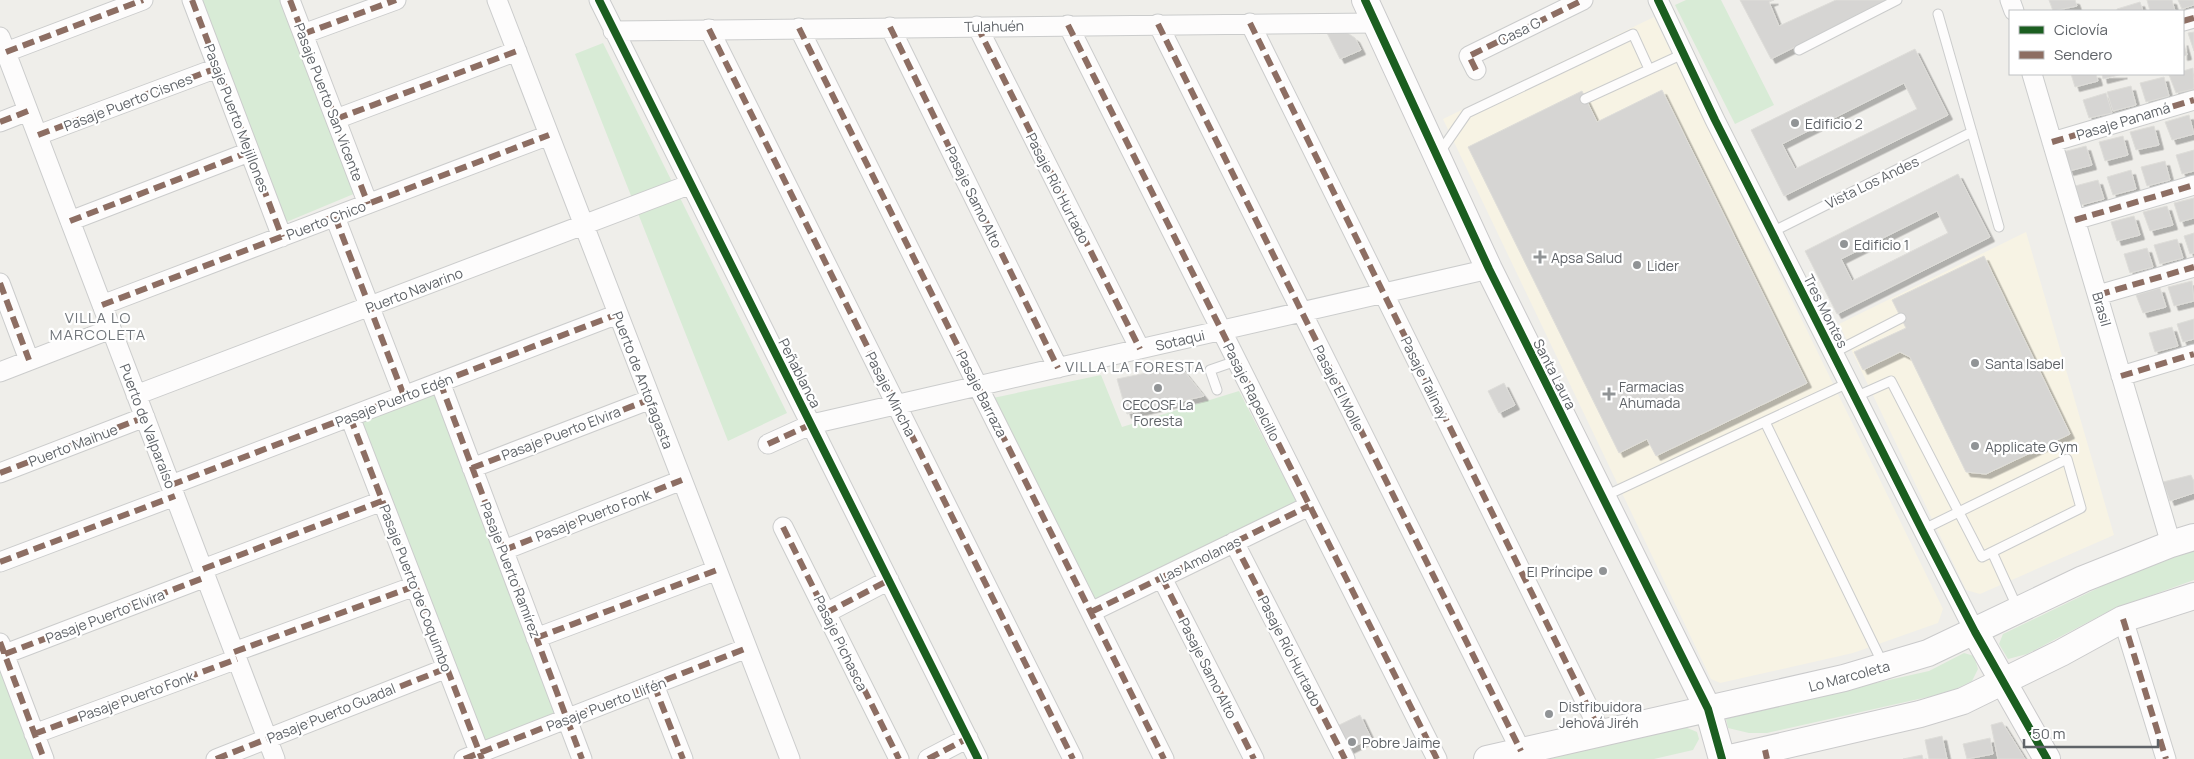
<svg xmlns="http://www.w3.org/2000/svg" width="2194" height="759" font-family="Manrope,sans-serif">
<defs>
<filter id="shadow"><feDropShadow dx="4.5" dy="4.5" stdDeviation="0" flood-color="#0004"/></filter>
</defs>
<rect width="100%" height="100%" fill="#efeeea"/>
<path fill="#f7f3e4" d="M1654 17 1943 609 1938 623 1853 653 1720 683 1711 679 1443 119Z
M2026 232 2114 535 1980 594 1966 590 1839 324Z"/>
<path fill="#d8ebd6" d="M199 0H282L356 193 284 223Z
M1686 0H1721L1774 105 1735 124 1675 5Z
M603 43 787 413 728 441 575 54Z
M1101 375 1122 427 1239 391 1297 503 1096 601 993 398Z
M433 391 558 713 482 743 357 421Z
M2194 549V580L2113 609 2027 654 2008 659 1999 644 2003 634 2154 561Z
M1964 653 1974 656 1978 669 1972 681 1950 692 1767 733H1749L1728 728 1726 719 1745 712 1929 671Z
M0 658 39 759H0Z
M1685 727 1697 732 1699 739 1693 750 1654 759H1546Z"/>
<path fill="#d6d5d3" stroke="#deddd9" fill-rule="evenodd" filter="url(#shadow)" d="M1740 0H1774L1769 2 1779 26 1836 0H1888L1771 59Z
M2049 0H2075L2077 6 2053 11Z
M2147 0H2172L2175 11H2150Z
M2178 0H2194V5L2182 9Z
M2140 2 2143 11H2117V9Z
M1346 32 1355 38 1361 50 1340 59 1327 33Z
M2194 32V51L2188 33Z
M2183 41 2187 55 2183 56Z
M1915 49 1948 115 1784 196 1751 130ZM1904 83 1917 109 1795 169 1782 144Z
M2193 68 2194 89 2176 93 2169 75 2183 74V71Z
M2071 74H2096L2098 81 2075 87Z
M2102 74H2123L2103 79Z
M2164 77 2169 96 2146 102 2140 83Z
M2131 86 2136 105 2113 111 2107 92Z
M1662 90 1807 383 1656 456 1647 439 1619 453 1468 147 1582 91 1597 122Z
M2106 93 2112 113 2089 118 2083 100Z
M2189 115 2194 134 2172 140 2165 122Z
M2154 126 2159 145 2136 150 2130 132Z
M2123 136 2128 155 2105 161 2099 142Z
M2086 146 2092 165 2069 171 2063 152Z
M2194 150V171L2182 174 2176 155Z
M2165 161 2170 180 2147 186 2141 167Z
M2131 170 2136 189 2113 195 2107 177Z
M1958 174 1990 237 1837 314 1805 251ZM1937 211 1948 233 1852 281 1841 259Z
M2098 180 2104 199 2081 205 2075 186Z
M2194 198V218L2180 222 2174 203Z
M2167 206 2173 225 2150 231 2143 212Z
M2134 216 2140 235 2117 241 2111 222Z
M2194 233V253L2190 254 2184 236Z
M2177 239 2183 258 2160 264 2154 245Z
M2147 248 2153 267 2130 273 2124 254Z
M1984 256 2070 434 1986 474 1966 472 1910 357 1900 352 1863 370 1854 352 1906 328 1892 300Z
M2192 281 2194 301 2174 306 2168 287Z
M2160 288 2166 307 2143 313 2136 295Z
M2194 319V339L2183 342 2177 324Z
M2172 327 2178 346 2155 352 2149 333Z
M1180 366 1204 396 1127 414 1117 379Z
M1504 383 1515 405 1499 413 1488 391Z
M2191 475 2194 482V493L2170 501 2163 482Z
M1360 715 1371 738 1347 750 1335 727Z
M2002 722 2025 759H1998L1991 725Z
M1942 736 1947 759H1929L1925 740Z
M1990 738 1993 754 1967 759 1963 744Z
M1922 755 1923 759H1903Z"/>
<g fill="none" stroke-linecap="round" stroke-linejoin="round">
<defs>
<path id="lane" d="M1938 14 1999 227
M1799 50 1897 0
M1585 99 1683 54
M1440 152 1467 113 1633 34 1649 69
M1772 232 1972 132
M1833 353 1901 318
M1217 390 1210 370 1236 361
M1855 397 1891 381 1982 557 2081 508 2067 459 1922 530
M1765 422 1883 664
M1605 496 1848 383
M1992 552 2018 609"/>
<path id="street" d="M192 0 282 237
M290 0 368 204
M497 0 790 759
M599 0 978 759
M1658 0 1715 120 1975 632
M2010 0 2014 11
M2183 21 2194 18
M1250 23 1601 733
M1158 24 1521 751
M1068 25 1437 759
M977 26 1140 349
M890 27 1058 368
M799 28 1164 759
M709 29 1073 759
M613 31 1376 23
M303 34 396 0
M0 37 275 759
M6 52 143 0
M1476 70 1469 56 1583 0
M2032 74 2171 544
M336 119 517 51
M0 122 28 111
M38 135 217 68
M2052 142 2194 100
M335 217 404 396
M2075 220 2194 185
M70 221 249 152
M0 283 29 360
M2098 295 2194 267
M102 305 549 135
M0 372 111 329
M2121 376 2194 354
M440 382 582 759
M136 395 691 184
M350 417 482 759
M768 444 812 424 1489 269
M472 468 651 399
M0 473 145 417
M171 485 618 314
M783 527 899 759
M1234 542 1345 759
M504 550 682 480
M0 562 175 496
M203 569 382 501
M1162 578 1254 759
M1091 612 1309 506
M826 613 889 580
M2123 619 2166 759
M536 638 717 570
M0 643 44 759
M234 652 415 586
M5 654 206 577
M654 685 683 759
M34 734 237 659
M216 759 447 668
M464 759 747 648
M928 759 968 738"/>
<path id="secondary" d="M1365 0 1489 269 1708 709 1722 759
M1975 632 2047 759
M1487 759 1844 678 1928 653 2083 579 2171 544 2194 537
M1726 759 1920 714 1963 701 2061 653 2123 619 2194 596"/>
</defs>
<use href="#lane" stroke="#cbcccc" stroke-width="11"/>
<use href="#street" stroke="#cbcccc" stroke-width="21"/>
<use href="#secondary" stroke="#cacacb" stroke-width="28"/>
<use href="#lane" stroke="#fdfcfc" stroke-width="9"/>
<use href="#street" stroke="#fdfcfc" stroke-width="19"/>
<use href="#secondary" stroke="#fdfcfc" stroke-width="26"/>
<path stroke="#8d6e63" stroke-width="6" stroke-dasharray="12 6" stroke-linecap="butt" d="M192 0 282 237
M290 0 368 204
M2183 21 2194 18
M1250 23 1601 733
M1158 24 1521 751
M1068 25 1437 759
M977 26 1140 349
M890 27 1058 368
M799 28 1164 759
M709 29 1073 759
M303 34 396 0
M6 52 143 0
M1476 70 1469 56 1583 0
M336 119 517 51
M0 122 28 111
M38 135 217 68
M2052 142 2194 100
M335 217 404 396
M2075 220 2194 185
M70 221 249 152
M0 283 29 360
M2098 295 2194 267
M102 305 549 135
M2121 376 2194 354
M440 382 582 759
M350 417 482 759
M768 444 812 424
M472 468 651 399
M0 473 145 417
M171 485 618 314
M783 527 899 759
M1234 542 1345 759
M504 550 682 480
M0 562 175 496
M203 569 382 501
M1162 578 1254 759
M1091 612 1309 506
M826 613 889 580
M2123 619 2166 759
M536 638 717 570
M0 642 44 759
M234 652 415 586
M5 654 206 577
M654 685 683 759
M34 734 237 659
M1765 750 1767 759
M216 759 447 668
M464 759 747 648
M928 759 968 738"/>
<defs>
<path id="cycleway" d="M599 0 978 759
M1365 0 1489 269 1708 709 1722 759
M1658 0 1715 120 1922 530 1975 632 2047 759"/>
</defs>
<use href="#cycleway" stroke="#fff" stroke-width="11"/>
<use href="#cycleway" stroke="#1b5e20" stroke-width="8"/>
</g>
<g fill="#919496" stroke="#fff" stroke-width="2">
<circle cx="1795" cy="123" r="5"/>
<circle cx="1844" cy="244" r="5"/>
<path d="M1537.5 249.5h5v5h5v5h-5v5h-5v-5h-5v-5h5z"/>
<circle cx="1637" cy="265" r="5"/>
<circle cx="1975" cy="363" r="5"/>
<circle cx="1158" cy="388" r="5"/>
<path d="M1606.5 386.5h5v5h5v5h-5v5h-5v-5h-5v-5h5z"/>
<circle cx="1975" cy="446" r="5"/>
<circle cx="1603" cy="571" r="5"/>
<circle cx="1549" cy="714" r="5"/>
<circle cx="1352" cy="742" r="5"/>
</g>
<g text-anchor="middle" dominant-baseline="central" stroke-width="4.5" stroke-linejoin="round" paint-order="stroke">
<g font-size="14" fill="#5f6368" stroke="#fff">
<text transform="translate(994 26) rotate(-1)">Tulahuén</text>
<text transform="translate(1519 31) rotate(-26)">Casa G</text>
<text transform="translate(128 102) rotate(-21)">Pasaje Puerto Cisnes</text>
<text transform="translate(329 102) rotate(69)">Pasaje Puerto San Vicente</text>
<text transform="translate(237 118) rotate(69)">Pasaje Puerto Mejillones</text>
<text transform="translate(2123 121) rotate(-17)">Pasaje Panamá</text>
<text transform="translate(1872 182) rotate(-26)">Vista Los Andes</text>
<text transform="translate(1058 188) rotate(63)">Pasaje Río Hurtado</text>
<text transform="translate(974 197) rotate(64)">Pasaje Samo Alto</text>
<text transform="translate(326 220) rotate(-21)">Puerto Chico</text>
<text transform="translate(414 290) rotate(-21)">Puerto Navarino</text>
<text transform="translate(2102 309) rotate(74)">Brasil</text>
<text transform="translate(1826 311) rotate(63)">Tres Montes</text>
<text transform="translate(1180 340) rotate(-13)">Sotaqui</text>
<text transform="translate(800 373) rotate(63)">Peñablanca</text>
<text transform="translate(1555 374) rotate(63)">Santa Laura</text>
<text transform="translate(1425 378) rotate(64)">Pasaje Talinay</text>
<text transform="translate(643 380) rotate(69)">Puerto de Antofagasta</text>
<text transform="translate(1339 388) rotate(63)">Pasaje El Molle</text>
<text transform="translate(1252 392) rotate(63)">Pasaje Rapelcillo</text>
<text transform="translate(891 394) rotate(63)">Pasaje Mincha</text>
<text transform="translate(982 394) rotate(63)">Pasaje Barraza</text>
<text transform="translate(394 400) rotate(-21)">Pasaje Puerto Edén</text>
<text transform="translate(148 426) rotate(69)">Puerto de Valparaíso</text>
<text transform="translate(561 433) rotate(-21)">Pasaje Puerto Elvira</text>
<text transform="translate(73 445) rotate(-21)">Puerto Maihue</text>
<text transform="translate(593 515) rotate(-21)">Pasaje Puerto Fonk</text>
<text transform="translate(1200 559) rotate(-26)">Las Amolanas</text>
<text transform="translate(511 570) rotate(69)">Pasaje Puerto Ramírez</text>
<text transform="translate(416 588) rotate(69)">Pasaje Puerto de Coquimbo</text>
<text transform="translate(105 616) rotate(-21)">Pasaje Puerto Elvira</text>
<text transform="translate(841 643) rotate(64)">Pasaje Pichasca</text>
<text transform="translate(1290 651) rotate(63)">Pasaje Río Hurtado</text>
<text transform="translate(1208 668) rotate(63)">Pasaje Samo Alto</text>
<text transform="translate(1849 676) rotate(-15)">Lo Marcoleta</text>
<text transform="translate(136 696) rotate(-20)">Pasaje Puerto Fonk</text>
<text transform="translate(606 704) rotate(-21)">Pasaje Puerto Llifén</text>
<text transform="translate(331 713) rotate(-22)">Pasaje Puerto Guadal</text>
</g>
<g font-size="14" fill="#5f6368" stroke="#fff" text-anchor="start">
<text x="1805" y="123">Edificio 2</text>
<text x="1854" y="244">Edificio 1</text>
<text x="1551" y="257">Apsa Salud</text>
<text x="1647" y="265">Lider</text>
<text x="1985" y="363">Santa Isabel</text>
<text x="1619" y="386">Farmacias<tspan x="1619" dy="16">Ahumada</tspan></text>
<text x="1158" y="404" text-anchor="middle">CECOSF La<tspan x="1158" dy="16">Foresta</tspan></text>
<text x="1985" y="446">Applicate Gym</text>
<text x="1593" y="571" text-anchor="end">El Príncipe</text>
<text x="1559" y="706">Distribuidora<tspan x="1559" dy="16">Jehová Jiréh</tspan></text>
<text x="1362" y="742">Pobre Jaime</text>
</g>
<g font-size="15" letter-spacing="1" fill="#70757a" stroke="#fff">
<text x="98" y="317">VILLA LO<tspan x="98" dy="17">MARCOLETA</tspan></text>
<text x="1135" y="366">VILLA LA FORESTA</text>
</g>
</g>
<rect x="2009" y="10" width="175" height="65" fill="#ffffff" stroke="#bfc1c3"/>
<rect x="2019" y="26" width="25" height="8" fill="#1b5e20" stroke="#bfc1c3"/>
<text x="2054" y="35" font-size="15" fill="#5f6368">Ciclovía</text>
<rect x="2019" y="51" width="25" height="8" fill="#8d6e63" stroke="#bfc1c3"/>
<text x="2054" y="60" font-size="15" fill="#5f6368">Sendero</text>
<path d="M2024 739v8h134v-8" fill="none" stroke="#5f6368" stroke-width="2.5"/>
<text x="2032" y="739" font-size="15" fill="#5f6368" stroke="#ffffff" stroke-width="4" paint-order="stroke">50 m</text>
</svg>
